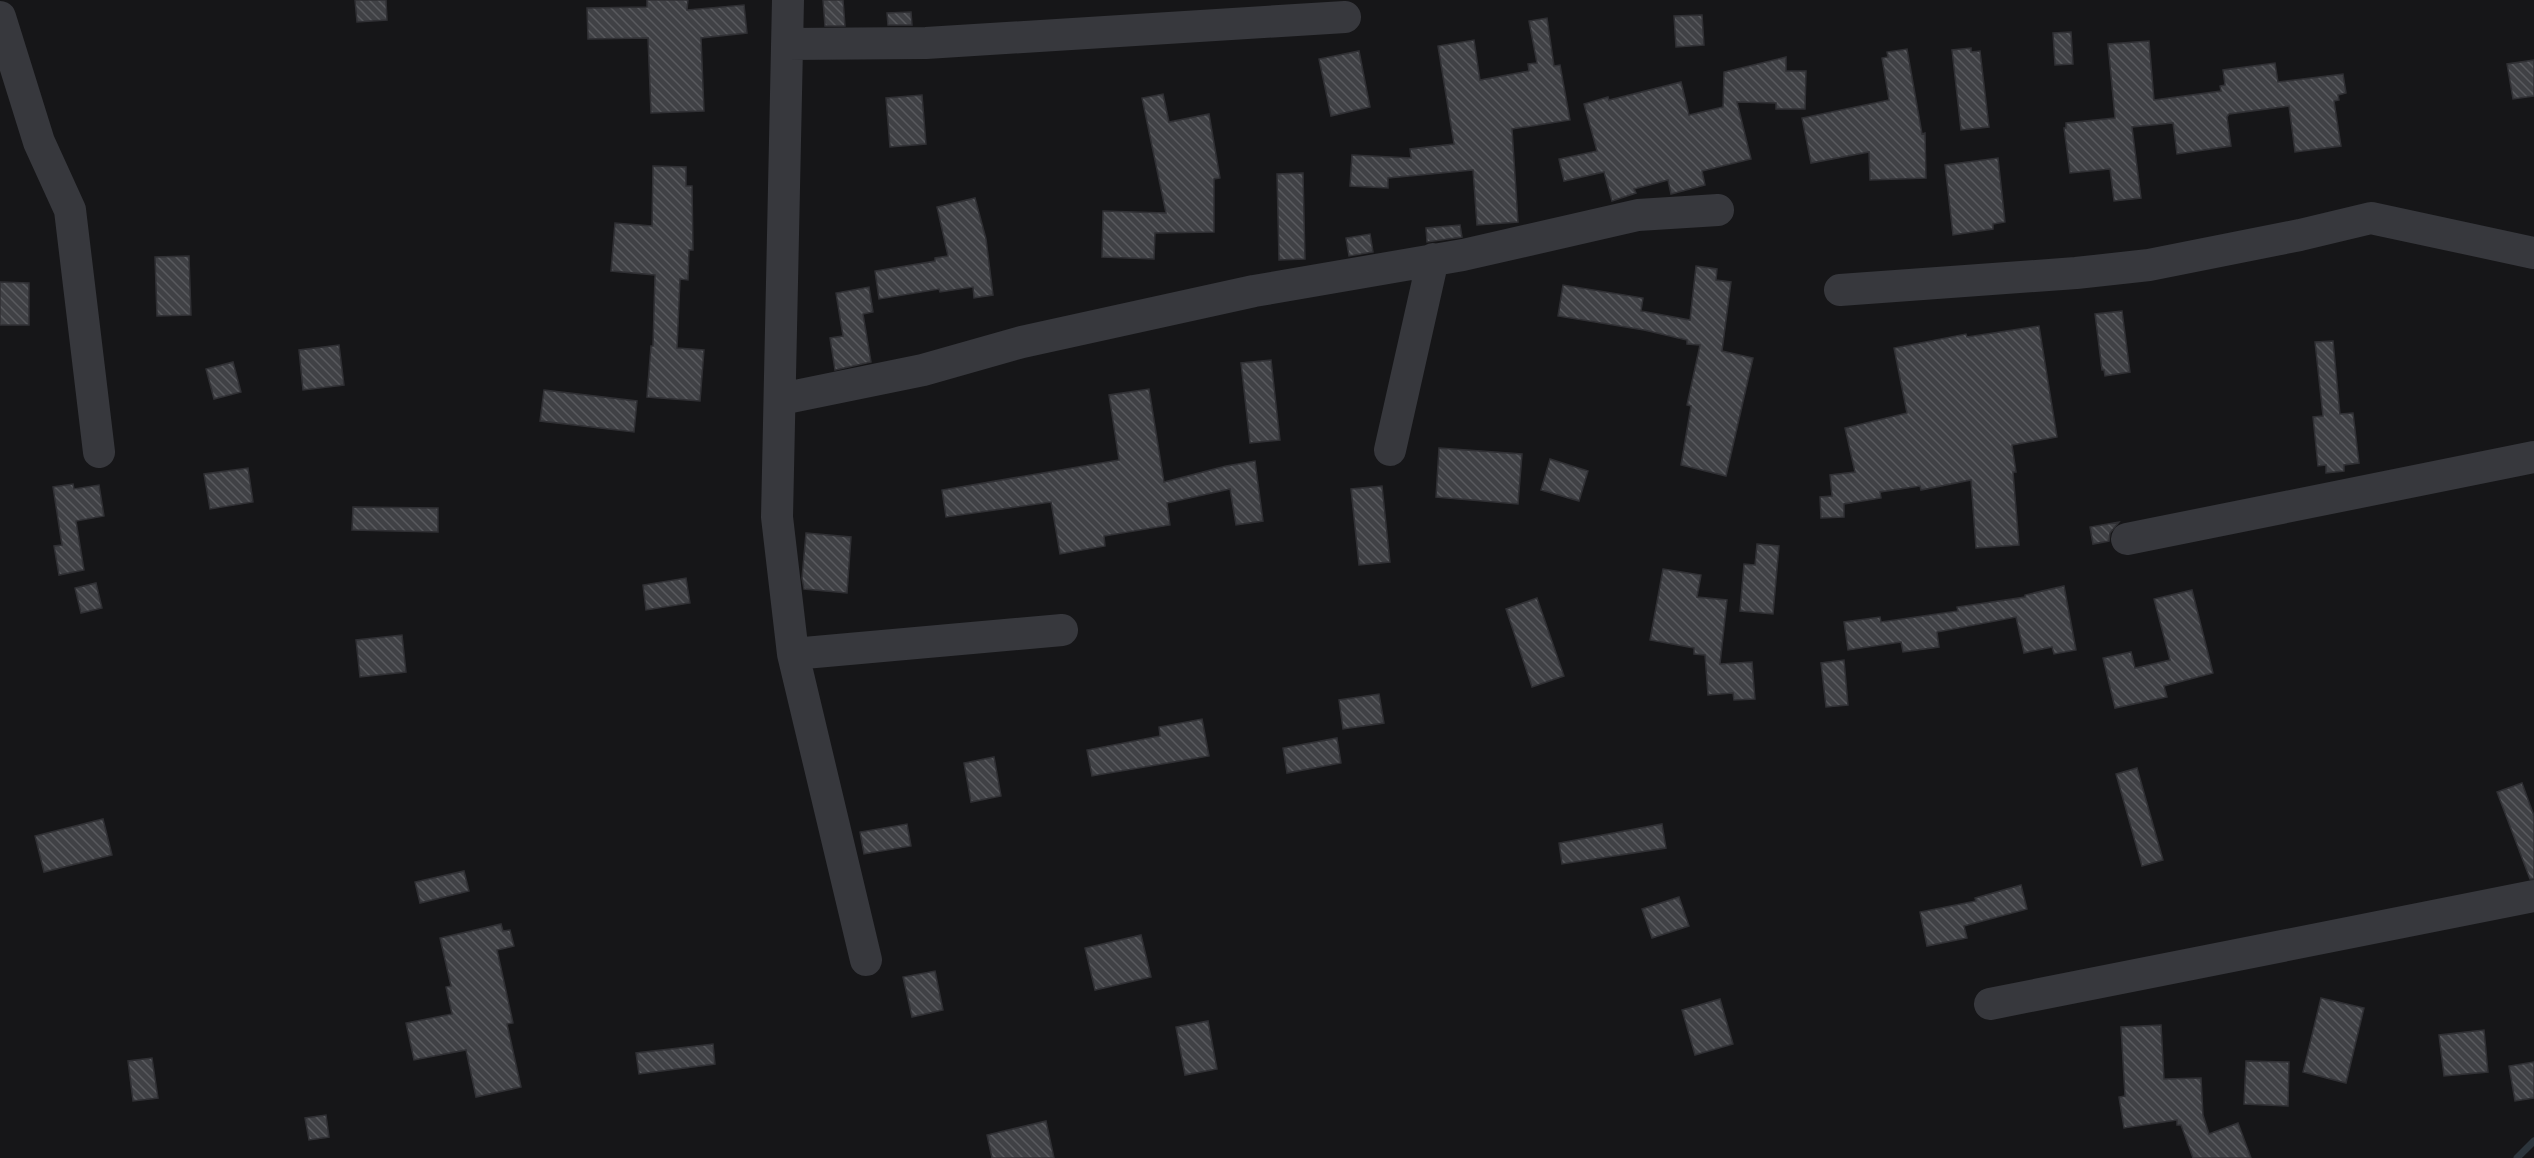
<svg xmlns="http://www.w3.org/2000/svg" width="2534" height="1158" font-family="'PT Sans',sans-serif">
<defs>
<pattern id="building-back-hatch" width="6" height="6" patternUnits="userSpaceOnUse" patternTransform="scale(1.5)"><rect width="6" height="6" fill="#404145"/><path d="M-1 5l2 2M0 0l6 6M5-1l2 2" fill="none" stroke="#595a5e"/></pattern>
</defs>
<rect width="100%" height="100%" fill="#161618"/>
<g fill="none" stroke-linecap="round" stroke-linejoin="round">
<path stroke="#2c353c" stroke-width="7" d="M2517 1158 2534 1141"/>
</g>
<path fill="url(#building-back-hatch)" stroke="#303034" stroke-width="1.5" d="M355 0H386L387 20 357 22Z
M647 0H688L687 10 744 5 747 33 701 38 704 111 651 113 648 38 588 39 587 8 647 7Z
M823 0H843L845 26H825Z
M911 12 912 25H888L887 13Z
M1702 15 1704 45 1676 47 1674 16Z
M1547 18 1554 66 1560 65 1570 120 1512 129 1518 222 1477 225 1473 170 1388 178V188L1350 186 1352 155 1411 158 1410 149 1454 144 1438 46 1474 40 1480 80 1529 71 1528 64 1537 63 1529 21Z
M2071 32 2073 64 2055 65 2053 33Z
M2149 41 2154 100 2221 91 2220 86 2225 85 2223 70 2275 63 2278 82 2343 74 2346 93 2338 95 2339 100 2334 101 2341 146 2295 152 2289 106 2229 114 2227 117 2231 146 2177 154 2173 123 2132 127 2141 198 2114 201 2110 169 2070 173 2064 128H2066V123L2115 118 2108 44Z
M1971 48V52L1980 51 1989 127 1961 130 1952 50Z
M1907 49 1922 134 1925 133 1926 178 1870 180 1869 152 1811 163 1802 118 1889 100 1882 58 1888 57 1887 52Z
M1359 51 1370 107 1331 116 1319 59Z
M1786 57V71H1806L1805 109H1776V103L1737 102 1751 159 1702 171 1705 185 1671 194 1668 180 1634 189 1636 193 1612 201 1604 172 1564 181 1559 159 1597 151 1584 104 1608 97 1609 100 1681 82 1689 115 1723 107 1724 72Z
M2534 60V96L2513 99 2507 64Z
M1163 94 1169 122 1209 114 1220 178 1214 179V232L1155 233 1154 259 1102 257 1103 211 1166 213 1142 98Z
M922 95 926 144 890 147 886 98Z
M1998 158 2005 222 1993 224V229L1953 235 1945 165Z
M653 166 686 167V186H692L693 250H689L688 280 680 279 677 348 704 350 700 401 647 397 651 346H653L655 275 611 271 615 223 652 226Z
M1303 173 1305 259 1279 260 1277 174Z
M975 198 986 239 993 295 974 298 973 287 940 292 939 289 879 299 875 271 935 261V258L948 256 937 207Z
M1460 225 1462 237 1427 242 1426 228Z
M1370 234 1373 252 1349 256 1346 238Z
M189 256 191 315 157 316 155 257Z
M1696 266 1717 269 1716 280 1731 282 1722 351 1753 358 1726 476 1681 465 1691 406 1687 405 1700 345 1687 344V340L1644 330 1558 316 1563 285 1643 298 1641 311 1690 320Z
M0 282 29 283V325H0Z
M869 287 873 312 863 314 871 362 835 370 830 338 843 336 836 293Z
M2122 311 2130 372 2105 376 2104 370H2102L2095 314Z
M2039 326 2057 437 2012 445 2016 472H2013L2019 545 1976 548 1971 480 1921 490 1920 486 1880 492 1881 498 1844 504V517L1821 518 1820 497 1832 496 1830 475 1855 472 1845 428 1907 413 1894 348 1966 334 1967 337Z
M2333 341 2340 414 2353 413 2359 463 2344 465V471L2326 473V465L2318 466 2313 417 2323 416 2315 342Z
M339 345 344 385 303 390 299 350Z
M1271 360 1280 440 1250 443 1241 363Z
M233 362 241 392 214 399 206 369Z
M1149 389 1164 482 1226 466 1255 461 1263 521 1236 525 1230 489 1167 503 1170 525 1104 536 1105 546 1060 554 1051 502 946 517 942 490 1119 460 1109 395Z
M544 390 637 401 634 432 540 421Z
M1439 448 1522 454 1518 504 1436 497Z
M1550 459 1588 471 1579 501 1541 490Z
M248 468 253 502 210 509 204 474Z
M73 484 74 489 99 485 104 516 76 521 84 570 59 575 54 546 62 545 53 487Z
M1382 486 1390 562 1359 565 1351 489Z
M353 507 438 508V532L352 530Z
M2119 522 2110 533 2109 541 2093 544 2090 527Z
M806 533 851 537 847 593 804 589 802 578Z
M1757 544 1779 546 1773 614 1740 611 1744 564 1755 565Z
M1663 569 1701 575 1697 597 1727 600 1720 664 1752 662 1755 699 1734 700 1733 693 1708 695 1705 655 1694 654V648L1650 640Z
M686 578 690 603 646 610 643 585Z
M96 583 102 608 81 613 75 588Z
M2064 586 2076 650 2054 654 2052 647 2024 653 2016 617 1937 632 1939 647 1903 652 1901 642 1848 650 1844 622 1880 617 1881 622 1958 611 1957 607 2025 597V595Z
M2192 590 2213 673 2164 686 2167 697 2115 708 2103 658 2131 652 2135 668 2170 660 2154 599Z
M1537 598 1564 676 1532 687 1506 609Z
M402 635 406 672 360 677 356 640Z
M1844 660 1848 705 1826 707 1821 663Z
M1379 694 1384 723 1343 729 1339 700Z
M1202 719 1209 756 1092 776 1087 750 1160 736 1159 727Z
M1337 738 1341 763 1287 773 1283 748Z
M994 757 1001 796 971 802 964 763Z
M2137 768 2163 860 2142 866 2116 774Z
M2522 783 2534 816V879H2530L2497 792Z
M103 819 112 855 44 872 35 836Z
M907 824 911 846 864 854 860 832Z
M1662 824 1666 848 1562 864 1559 843Z
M464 871 469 891 420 903 415 882Z
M2021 885 2027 909 1964 926 1967 938 1927 946 1920 912 1976 901 1975 898Z
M1679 897 1689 926 1652 938 1642 909Z
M501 924 503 931 510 930 514 946 497 950 513 1023 507 1024 521 1087 476 1097 466 1050 414 1060 406 1023 452 1014 446 987 451 986 440 938Z
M1141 935 1151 977 1095 990 1085 948Z
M935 971 943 1010 912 1017 903 977Z
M2321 998 2364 1008 2346 1083 2303 1072Z
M1720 999 1733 1044 1695 1055 1682 1010Z
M1208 1021 1217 1069 1185 1075 1176 1027Z
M2161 1025 2164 1079 2201 1078 2203 1115 2209 1134 2238 1123 2251 1158H2193L2181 1125H2177V1120L2124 1128 2119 1097 2125 1096 2121 1027Z
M2484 1030 2488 1072 2444 1076 2439 1035Z
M713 1044 715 1064 639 1074 636 1053Z
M152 1058 158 1098 133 1101 128 1061Z
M2246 1061 2289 1062 2288 1106 2244 1104Z
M2534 1062V1098L2515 1101 2509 1066Z
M326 1115 329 1137 309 1140 305 1118Z
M1046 1121 1054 1158H992L987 1135Z"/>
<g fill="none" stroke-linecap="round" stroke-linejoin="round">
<path stroke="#37383d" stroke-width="32" d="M788 0 777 517 793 654 866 960
M0 17 39 142 70 210 99 452
M787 44 926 43 1345 17
M1840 290 2076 273 2149 265 2300 235 2371 218 2534 253
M781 399 923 370 1022 342 1254 291 1463 255 1638 215 1718 210
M1390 450 1433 259
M2127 539 2534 457
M793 654 1062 630
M1990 1004 2534 896"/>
</g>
</svg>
